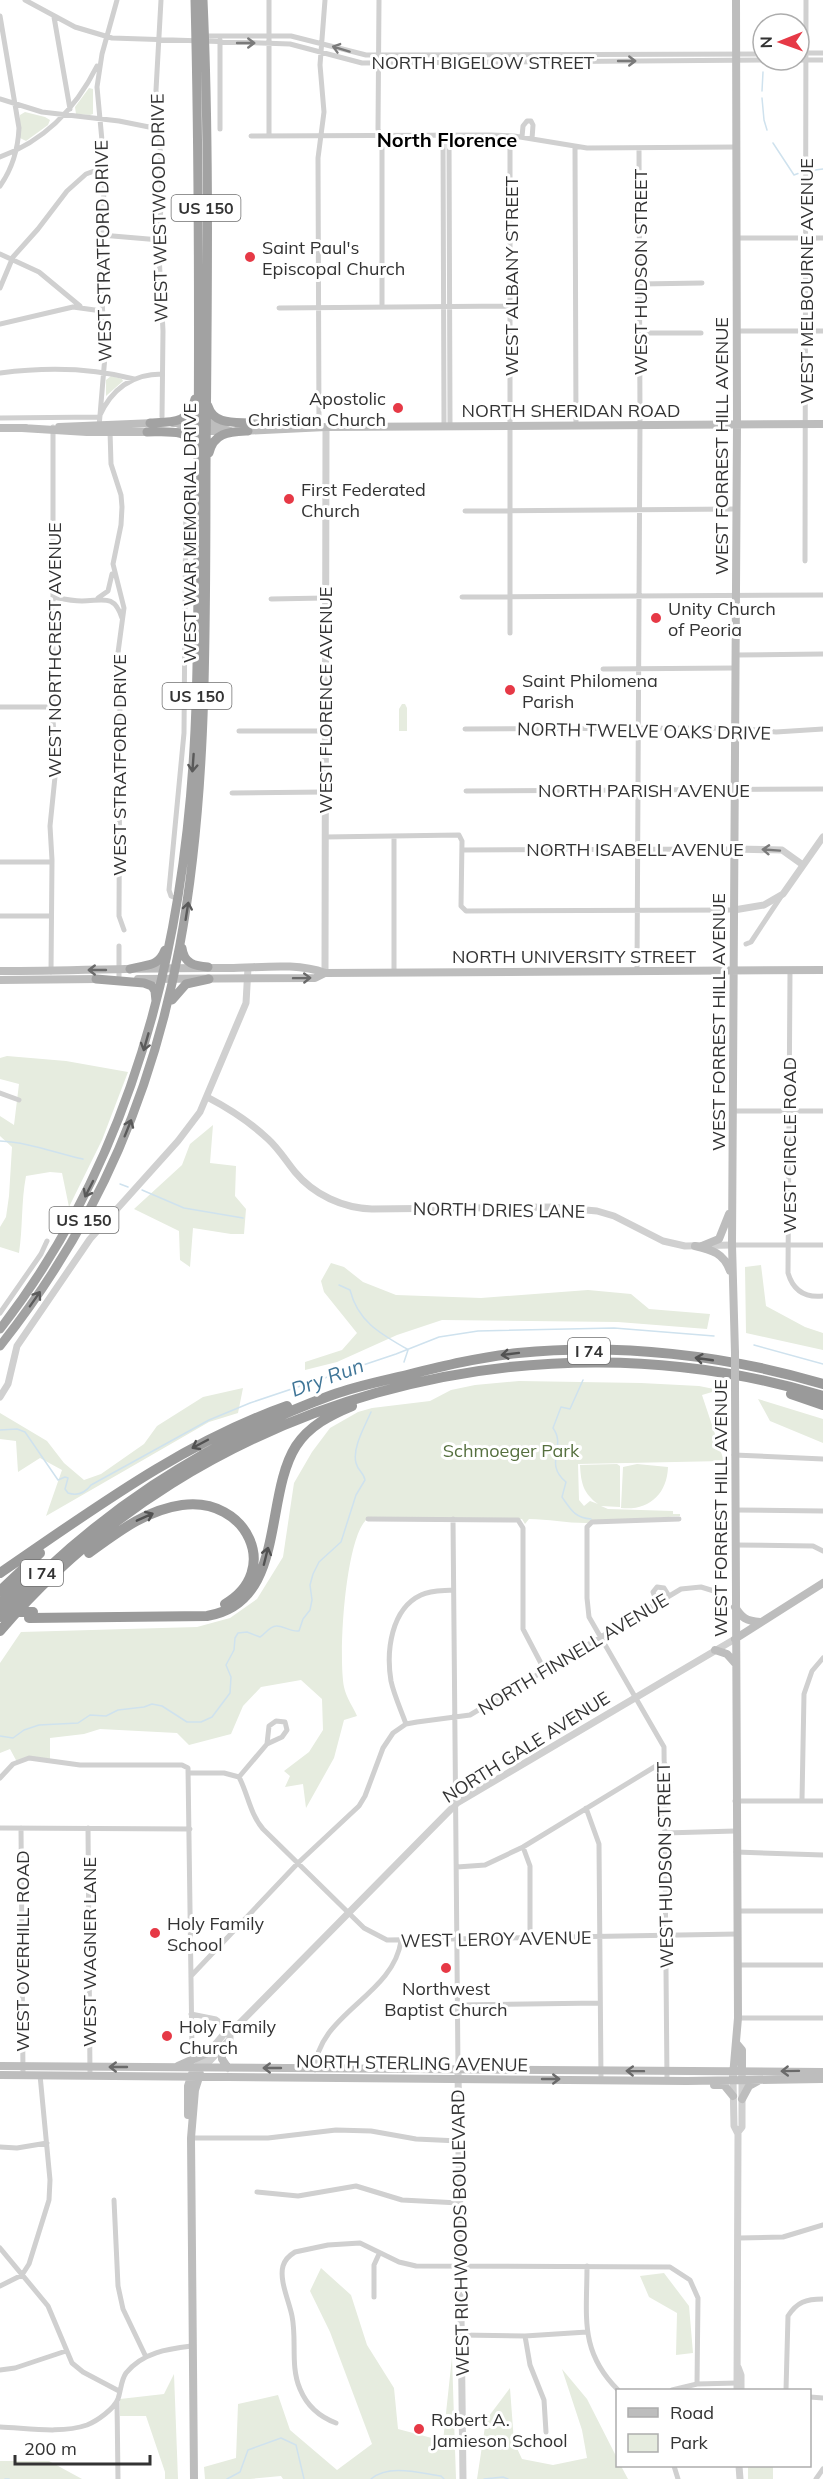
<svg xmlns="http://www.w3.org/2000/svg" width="823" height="2479" font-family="Mulish,sans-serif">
<rect width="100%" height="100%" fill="#fff"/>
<path fill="#e6ecdf" d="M89 88 93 89V114L90 115 76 114 75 107Z
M25 112 45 117 50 120 48 125 26 141 20 138V115Z
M111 376 122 379 123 381 106 396V380Z
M402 704H405L407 708V731H399V709Z
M7 1056 66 1061 128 1072 102 1140 69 1207 62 1173 50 1172 26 1176C21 1202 23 1227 19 1253L0 1247V1227L6 1217 9 1196 12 1147 0 1136V1116L14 1125 19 1084 0 1079V1058Z
M213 1125 210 1163 236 1166 235 1196 246 1209 244 1234H231L193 1228 190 1267 180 1260 179 1231 134 1209 182 1165 190 1144Z
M331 1263 344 1267 363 1282 396 1295 481 1298 588 1290 631 1294 649 1309 710 1314 707 1329 618 1322 442 1320 397 1335 337 1362 305 1370V1362L342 1350 357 1333 324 1292 321 1281Z
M761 1265 766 1306 805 1327 823 1333V1350L746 1333 745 1267Z
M519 1381 641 1383 699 1386 719 1390 702 1395 724 1461 578 1464 579 1500 584 1506 590 1501 598 1504C583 1493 581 1483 580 1465L617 1464 620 1466V1507L601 1506 608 1509 673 1511V1514H680V1516C649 1518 617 1523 586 1523 566 1523 548 1519 529 1519L525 1524 522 1519 366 1520C345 1541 338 1656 344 1687 346 1697 353 1707 357 1716L344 1720 334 1758 306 1808 303 1784 285 1787 290 1776 284 1771 309 1752 323 1730 322 1699 301 1680 261 1687 243 1706 231 1734 189 1745 177 1733 100 1729 84 1734 50 1738V1760L39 1758 17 1762 10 1749 0 1753V1663L21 1632 197 1627 230 1618 257 1599 283 1557 294 1483 312 1452 330 1428 358 1412 372 1408 430 1401 451 1390 475 1385Z
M243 1388 238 1413 209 1422 46 1516 62 1470 40 1458 18 1472 16 1441 0 1439V1413L47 1441 64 1463 84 1480 101 1474 144 1444 157 1426 203 1397Z
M758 1399 823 1419V1443L770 1421Z
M637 1464 668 1467C667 1495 648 1511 621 1508L623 1467Z
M321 2268 351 2295 367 2345 394 2388 398 2429 443 2441 452 2357 456 2479H283L281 2476 250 2479H205L204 2467 236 2458 238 2404 278 2395 290 2430 337 2470 372 2444 330 2332 310 2291Z
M664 2273 689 2306 693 2353 676 2355 677 2313 649 2297 640 2276Z
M562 2369 587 2399 617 2458 618 2466H621L628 2479H477L486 2420 510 2388 514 2442 522 2459 553 2465 587 2458 582 2430Z
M174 2374 178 2479H165V2472L146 2416H120V2399L164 2394Z
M0 2461H49L82 2479H0Z
M748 2466H773V2479H748Z"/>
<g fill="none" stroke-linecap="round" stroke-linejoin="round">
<path stroke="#cfe2ee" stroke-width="1.5" d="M762 91 763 72
M762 98 764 120 767 130
M773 143 794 175 802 172
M807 171 823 169
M0 1141C27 1142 56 1153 83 1159
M120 1184 128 1187
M142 1190 184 1208 243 1218
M339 1285 350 1290C358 1322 381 1334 407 1349
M754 1345 823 1364
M404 1362 408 1350
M583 1380 570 1409 561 1407 553 1428C567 1447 543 1463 566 1482L562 1497C571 1510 575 1518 591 1519
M0 1430 17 1429 25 1432 58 1480 65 1477 68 1478 65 1489 68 1493C77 1496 85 1493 91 1485L209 1420 250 1403 396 1354 439 1337 478 1331 614 1328 714 1336
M0 1736 13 1738 24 1730 39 1725 78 1723 90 1715 106 1716 118 1710 144 1707 152 1704 162 1706 187 1722H201L212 1717 230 1693 231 1677 226 1665 234 1650 235 1638 238 1633 247 1632 260 1637C265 1634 270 1626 276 1626 282 1625 290 1632 299 1631L303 1619 310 1610 312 1600 310 1585 313 1574 319 1562 341 1542 356 1495 365 1480C364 1473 358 1471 356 1463 352 1448 365 1426 371 1412
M5 2479H9
M227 2479 240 2472 248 2450 281 2438 296 2445 304 2479
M371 2479C389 2464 419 2473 441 2476L444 2479
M484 2479 503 2477 508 2479"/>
<path stroke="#d0d0d0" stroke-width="5" d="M25 0 75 27 112 38 290 44 362 63 781 60
M161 0 156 90 162 176 159 255 163 331 162 417
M379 0 378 129 382 142V307
M0 16 19 128C18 150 12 169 0 186
M54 17 70 109
M203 36H291L366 55 763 54
M799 53H823
M799 60H823
M0 99 42 112 119 121 159 129
M220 129V40
M443 135 444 426
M449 135 450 426
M251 136 491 135 514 136 587 148 736 147
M269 136V0
M522 137 523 126 527 121H531L533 125 532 139
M575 147 576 425
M0 157C44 141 76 108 97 66
M101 235 160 240
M736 238H823
M0 254 39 272 80 306
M640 284 702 283
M0 288 13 257 38 229 67 191 86 174 105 167
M279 308 511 306
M0 324 73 307 102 311
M736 331H823
M640 333H701
M0 373C46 367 89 367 134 379
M0 418 99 417C111 390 131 374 162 374
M99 427 105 356 100 262 105 173 97 87 102 54 117 0
M319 427 318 158 324 112 320 65 325 0
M110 431 111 464 121 495 122 507 121 525 113 564 124 608 117 660 120 696 119 916 124 930
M465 511 736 509
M805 561 806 0
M53 597C63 599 72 601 82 601 102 601 114 593 122 618
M462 597 823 595
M98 598 108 591 112 574
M271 599 325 598
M510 633V136
M736 655 823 654
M603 669 735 668
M0 707H53
M465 729 736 728 776 732 823 729
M239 731H326
M466 791 823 789
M232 793 325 792
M325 837 459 835 462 841 461 906 466 911 734 910
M462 850 734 849
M0 862H52
M178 899 171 896 169 890 184 733 186 486 189 482H198
M0 916H51
M746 944 751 942 782 895
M119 946V981
M790 971 788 1273C793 1290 805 1298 823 1296
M51 972 52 860 50 826 56 767 53 720V427
M394 972V836
M637 972 640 421 639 148
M0 1093 19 1100
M733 1111H823
M732 1245H823
M0 1313 41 1254 47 1241
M734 1455 823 1459
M735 1510 823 1511
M368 1519 518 1520 523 1528V1629L545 1671
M453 1519 458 2069
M735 1545 813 1546 823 1551
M657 1603 653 1592 657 1587 664 1588 669 1596
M406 1724C401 1710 394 1695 391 1681 386 1651 391 1609 421 1595 431 1590 442 1591 453 1590
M190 1773H224L239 1777C248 1794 250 1814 263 1829L364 1928 387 1940 737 1934
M239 1777 267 1744 282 1737 287 1730 285 1722 276 1721 269 1726 267 1744
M0 1778 13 1764 29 1758 80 1765H182L188 1768 192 2050
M802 1800 804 1694 812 1671 823 1658
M735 1801H823
M586 1808 599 1844 601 2079
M0 1828 190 1829
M21 1828 23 2075
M88 1828 90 2075
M665 1833 735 1831
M523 1847 530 1866V1937
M736 1852 823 1855
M457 1867 485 1865 523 1847 656 1766 665 1764
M737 1911H823
M737 1965H823
M191 1976 298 1863 359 1806 365 1796 383 1748 393 1733 406 1724 417 1722 470 1715 681 1589 701 1587 714 1591
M458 2005 600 2003
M191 2014 216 2019 232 2031
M738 2018H823
M315 2070C317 2014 393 1996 401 1941
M667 2080 664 1747 589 1617 587 1598V1527L592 1522 679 1519
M191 2138H268L336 2130 371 2131 416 2139 459 2141
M0 2147 17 2148 47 2143
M257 2192 298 2196 356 2186 402 2200 459 2203
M114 2200 118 2286 123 2309 146 2357
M739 2238 783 2237 823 2225
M0 2248 48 2306 72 2363 83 2372 119 2391
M587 2266C587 2317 579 2351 618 2390
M0 2286 22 2275 29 2264 49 2200 50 2180 40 2075
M374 2297V2265L379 2254
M461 2335 525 2336 587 2332
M525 2336 530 2365 544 2400 546 2432
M739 2367 742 2375V2390
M0 2370 15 2368 66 2351
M672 2390 697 2384 737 2383
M786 2390 788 2316C797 2302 806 2299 823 2299
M810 2397 823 2398
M117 2401 118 2479
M336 2423C320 2417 307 2406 300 2389 290 2366 297 2340 292 2316 289 2301 279 2280 283 2266 285 2259 290 2255 295 2252L328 2245 360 2243 399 2262 416 2266 670 2267 690 2280 698 2298 697 2384
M0 2427C27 2428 61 2434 87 2425 97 2421 114 2409 118 2399 121 2390 121 2380 126 2373 143 2352 168 2349 192 2346
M674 2466 678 2479
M816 2479 823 2469"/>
<path stroke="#d0d0d0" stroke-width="7" d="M734 849 782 850 803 865
M734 910 764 905 783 894 823 837
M325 973 326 427
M207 1097C230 1109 250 1122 268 1139 279 1149 286 1161 295 1172 314 1195 343 1208 372 1209L552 1207 597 1211 614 1216 663 1241 685 1246 732 1245
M0 1397 8 1384 17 1346 90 1239 178 1141 200 1112 246 1003 248 968
M196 2067 224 2034 230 2033 457 1803 735 1639
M204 2067 230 2039V2033
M458 2069 463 2479
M733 2080 734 2126 738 2134 737 2390
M738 2132 742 2127V2080
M739 2466 740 2479"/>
<path stroke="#bdbdbd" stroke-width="8" d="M173 423H227
M248 423 287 425
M59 427 155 423
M0 428H26
M22 428 87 432H152
M179 431H230
M242 431 326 427 823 424
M0 971C76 971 153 967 229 968 259 968 296 962 325 973L823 970
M138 979 315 978 325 973
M0 980 99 979
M695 1246C712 1250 724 1253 730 1271
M702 1246 719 1239 729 1214
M735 1353 732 1245 737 424 736 0
M735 1607C742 1618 746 1621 760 1622
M735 1639 823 1583
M715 1650 727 1654 735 1663
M737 2044 742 2050V2074
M222 2047V2059L228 2068
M0 2066 823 2072
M178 2066 207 2053
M0 2075 687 2081 823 2079
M733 2076 738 2018 735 1388
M714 2085H724L733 2096
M742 2099 749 2086 758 2081
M188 2115V2086L193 2071
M194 2479 191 2138 195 2090 200 2074"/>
<path stroke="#a2a2a2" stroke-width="9" d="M208 406C214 425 234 422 251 423
M150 423C171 422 190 424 195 399
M147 432C165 432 192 428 196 449
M209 453C214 432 229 432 248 431
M182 948C184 964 195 966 208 967
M130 969C146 964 158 968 165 950
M96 979 144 983 152 986 155 991 156 1001
M172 1000 186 984 209 979
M0 1329C134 1157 185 944 195 730 199 645 198 560 198 475 199 317 199 158 195 0
M0 1346C214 1076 205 794 206 468 207 312 210 156 203 0"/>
<path stroke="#9a9a9a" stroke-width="10" d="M791 1394 823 1405
M89 1553C118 1532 146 1510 182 1505 247 1496 282 1571 225 1604
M0 1573C91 1511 182 1443 287 1406
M0 1591 40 1553
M0 1603 41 1565
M0 1617C90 1517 206 1441 332 1395 356 1386 382 1381 407 1375 443 1366 480 1357 518 1353 619 1343 726 1355 823 1384
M29 1618 207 1616C287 1603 263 1498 296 1446 309 1426 330 1415 352 1406
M0 1631C199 1398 531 1307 823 1396"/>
<path stroke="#bdbdbd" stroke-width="8" d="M735 1388V1353"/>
<path stroke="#9a9a9a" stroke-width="10" d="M0 1612H33"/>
</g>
<defs><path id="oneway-shaft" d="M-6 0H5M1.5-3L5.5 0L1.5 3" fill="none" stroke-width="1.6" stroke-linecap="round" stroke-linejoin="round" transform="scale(1.5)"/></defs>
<g stroke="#7a7a7a">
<use href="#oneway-shaft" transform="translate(246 43)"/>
<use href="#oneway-shaft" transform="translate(341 49) rotate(-163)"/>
<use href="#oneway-shaft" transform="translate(627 61)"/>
<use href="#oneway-shaft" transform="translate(771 850) rotate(-176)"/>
</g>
<g stroke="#5a5a5a">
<use href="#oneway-shaft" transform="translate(193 763) rotate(94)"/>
<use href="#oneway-shaft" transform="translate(187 911) rotate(-81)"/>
<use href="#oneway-shaft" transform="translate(146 1042) rotate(106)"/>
<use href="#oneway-shaft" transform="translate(128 1128) rotate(-68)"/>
<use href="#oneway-shaft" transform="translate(89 1189) rotate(117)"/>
<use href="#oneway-shaft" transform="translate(35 1299) rotate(-55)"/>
</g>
<g stroke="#6a6a6a">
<use href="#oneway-shaft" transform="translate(97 970) rotate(180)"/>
<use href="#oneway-shaft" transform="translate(302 978) rotate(-1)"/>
<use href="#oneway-shaft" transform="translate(118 2067) rotate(-180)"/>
<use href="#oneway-shaft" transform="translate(272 2068) rotate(-180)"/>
<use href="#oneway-shaft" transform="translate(635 2071) rotate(-179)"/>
<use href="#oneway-shaft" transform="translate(790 2071) rotate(179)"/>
<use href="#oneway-shaft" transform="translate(551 2079)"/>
</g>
<g stroke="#525252">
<use href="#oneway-shaft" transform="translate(510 1354) rotate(173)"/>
<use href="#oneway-shaft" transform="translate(704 1359) rotate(-172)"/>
<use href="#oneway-shaft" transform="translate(200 1444) rotate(152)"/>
<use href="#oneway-shaft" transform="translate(145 1517) rotate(-24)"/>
<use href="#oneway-shaft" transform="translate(266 1556) rotate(-76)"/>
</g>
<g fill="#e63946" stroke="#fff" stroke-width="2">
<circle cx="250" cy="257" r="6"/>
<circle cx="398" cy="408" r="6"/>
<circle cx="289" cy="499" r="6"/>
<circle cx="656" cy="618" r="6"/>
<circle cx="510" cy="690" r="6"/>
<circle cx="155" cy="1933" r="6"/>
<circle cx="446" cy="1968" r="6"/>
<circle cx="167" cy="2036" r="6"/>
<circle cx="419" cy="2429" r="6"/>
</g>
<g text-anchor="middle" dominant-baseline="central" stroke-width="6" stroke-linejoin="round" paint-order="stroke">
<g fill="#fff" stroke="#707070" stroke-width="1.5">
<rect x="171.5" y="195" width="69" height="26" rx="4.5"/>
<rect x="162.5" y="683" width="69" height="26" rx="4.5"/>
<rect x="49.5" y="1207" width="69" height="26" rx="4.5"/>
<rect x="568" y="1338" width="42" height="26" rx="4.5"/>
<rect x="21" y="1560" width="42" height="26" rx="4.5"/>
</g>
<g font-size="16" font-weight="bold" fill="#333">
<text x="206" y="208">US 150</text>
<text x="197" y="696">US 150</text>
<text x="84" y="1220">US 150</text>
<text x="589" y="1351">I 74</text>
<text x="42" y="1573">I 74</text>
</g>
<g font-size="18" fill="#333" stroke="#fff">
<text x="483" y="62">NORTH BIGELOW STREET</text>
<text transform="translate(159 208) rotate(-91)">WEST WESTWOOD DRIVE</text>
<text transform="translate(103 251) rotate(-91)">WEST STRATFORD DRIVE</text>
<text transform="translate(640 272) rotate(-90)">WEST HUDSON STREET</text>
<text transform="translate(511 276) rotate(-90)">WEST ALBANY STREET</text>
<text transform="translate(806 281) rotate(-90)">WEST MELBOURNE AVENUE</text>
<text x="571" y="410">NORTH SHERIDAN ROAD</text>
<text transform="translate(721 446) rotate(-90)">WEST FORREST HILL AVENUE</text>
<text transform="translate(189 533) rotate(-90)">WEST WAR MEMORIAL DRIVE</text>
<text transform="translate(54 650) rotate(-90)">WEST NORTHCREST AVENUE</text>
<text transform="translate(325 700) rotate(-90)">WEST FLORENCE AVENUE</text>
<text transform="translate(644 731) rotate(1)">NORTH TWELVE OAKS DRIVE</text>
<text transform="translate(119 765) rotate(-90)">WEST STRATFORD DRIVE</text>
<text x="644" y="790">NORTH PARISH AVENUE</text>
<text x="635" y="849">NORTH ISABELL AVENUE</text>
<text x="574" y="956">NORTH UNIVERSITY STREET</text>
<text transform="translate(718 1022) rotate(-90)">WEST FORREST HILL AVENUE</text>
<text transform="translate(789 1145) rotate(-90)">WEST CIRCLE ROAD</text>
<text transform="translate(499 1210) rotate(1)">NORTH DRIES LANE</text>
<text transform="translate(720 1508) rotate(-90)">WEST FORREST HILL AVENUE</text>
<text transform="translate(573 1654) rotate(-31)">NORTH FINNELL AVENUE</text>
<text transform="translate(526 1747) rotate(-32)">NORTH GALE AVENUE</text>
<text transform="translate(665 1865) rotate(-91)">WEST HUDSON STREET</text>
<text transform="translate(496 1939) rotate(-1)">WEST LEROY AVENUE</text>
<text transform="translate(22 1951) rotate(-90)">WEST OVERHILL ROAD</text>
<text transform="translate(89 1952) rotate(-90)">WEST WAGNER LANE</text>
<text transform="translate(412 2063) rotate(1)">NORTH STERLING AVENUE</text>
<text transform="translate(460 2233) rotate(-91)">WEST RICHWOODS BOULEVARD</text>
</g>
<g font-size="18" fill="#333" stroke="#fff" text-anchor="start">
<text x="262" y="247">Saint Paul's<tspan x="262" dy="21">Episcopal Church</tspan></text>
<text x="386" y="398" text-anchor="end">Apostolic<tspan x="386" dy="21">Christian Church</tspan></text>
<text x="301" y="489">First Federated<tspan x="301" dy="21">Church</tspan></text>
<text x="668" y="608">Unity Church<tspan x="668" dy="21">of Peoria</tspan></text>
<text x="522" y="680">Saint Philomena<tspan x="522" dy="21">Parish</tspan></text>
<text x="167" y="1923">Holy Family<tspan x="167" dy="21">School</tspan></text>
<text x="446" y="1988" text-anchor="middle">Northwest<tspan x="446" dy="21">Baptist Church</tspan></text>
<text x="179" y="2026">Holy Family<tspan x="179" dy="21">Church</tspan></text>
<text x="431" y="2419">Robert A.<tspan x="431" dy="21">Jamieson School</tspan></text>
</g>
<g font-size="18" fill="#56703f" stroke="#fff">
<text x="511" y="1450">Schmoeger Park</text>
</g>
<g font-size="20" font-weight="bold" fill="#000" stroke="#fff">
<text x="447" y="139">North Florence</text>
</g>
<g font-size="20" font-style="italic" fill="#3f7597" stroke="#fff">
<text transform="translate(327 1377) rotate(-20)">Dry Run</text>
</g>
</g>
<rect x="616" y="2389" width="195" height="78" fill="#ffffff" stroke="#adadad" stroke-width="1.5"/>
<rect x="628" y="2408" width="30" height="9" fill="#bdbdbd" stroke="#adadad" stroke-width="1.5"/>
<text x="670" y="2419" font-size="18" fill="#333333">Road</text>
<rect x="628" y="2434" width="30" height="18" fill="#e6ecdf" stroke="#adadad" stroke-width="1.5"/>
<text x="670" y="2449" font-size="18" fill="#333333">Park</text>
<g transform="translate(781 42) rotate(269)"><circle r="28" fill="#ffffff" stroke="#adadad" stroke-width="1.5"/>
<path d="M0-4.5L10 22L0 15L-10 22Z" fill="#e63946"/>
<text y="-9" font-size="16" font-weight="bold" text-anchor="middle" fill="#333333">N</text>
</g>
<path d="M15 2455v9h135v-9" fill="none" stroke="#333333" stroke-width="3"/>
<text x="24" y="2455" font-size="18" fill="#333333" stroke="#ffffff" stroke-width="4.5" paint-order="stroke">200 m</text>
</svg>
